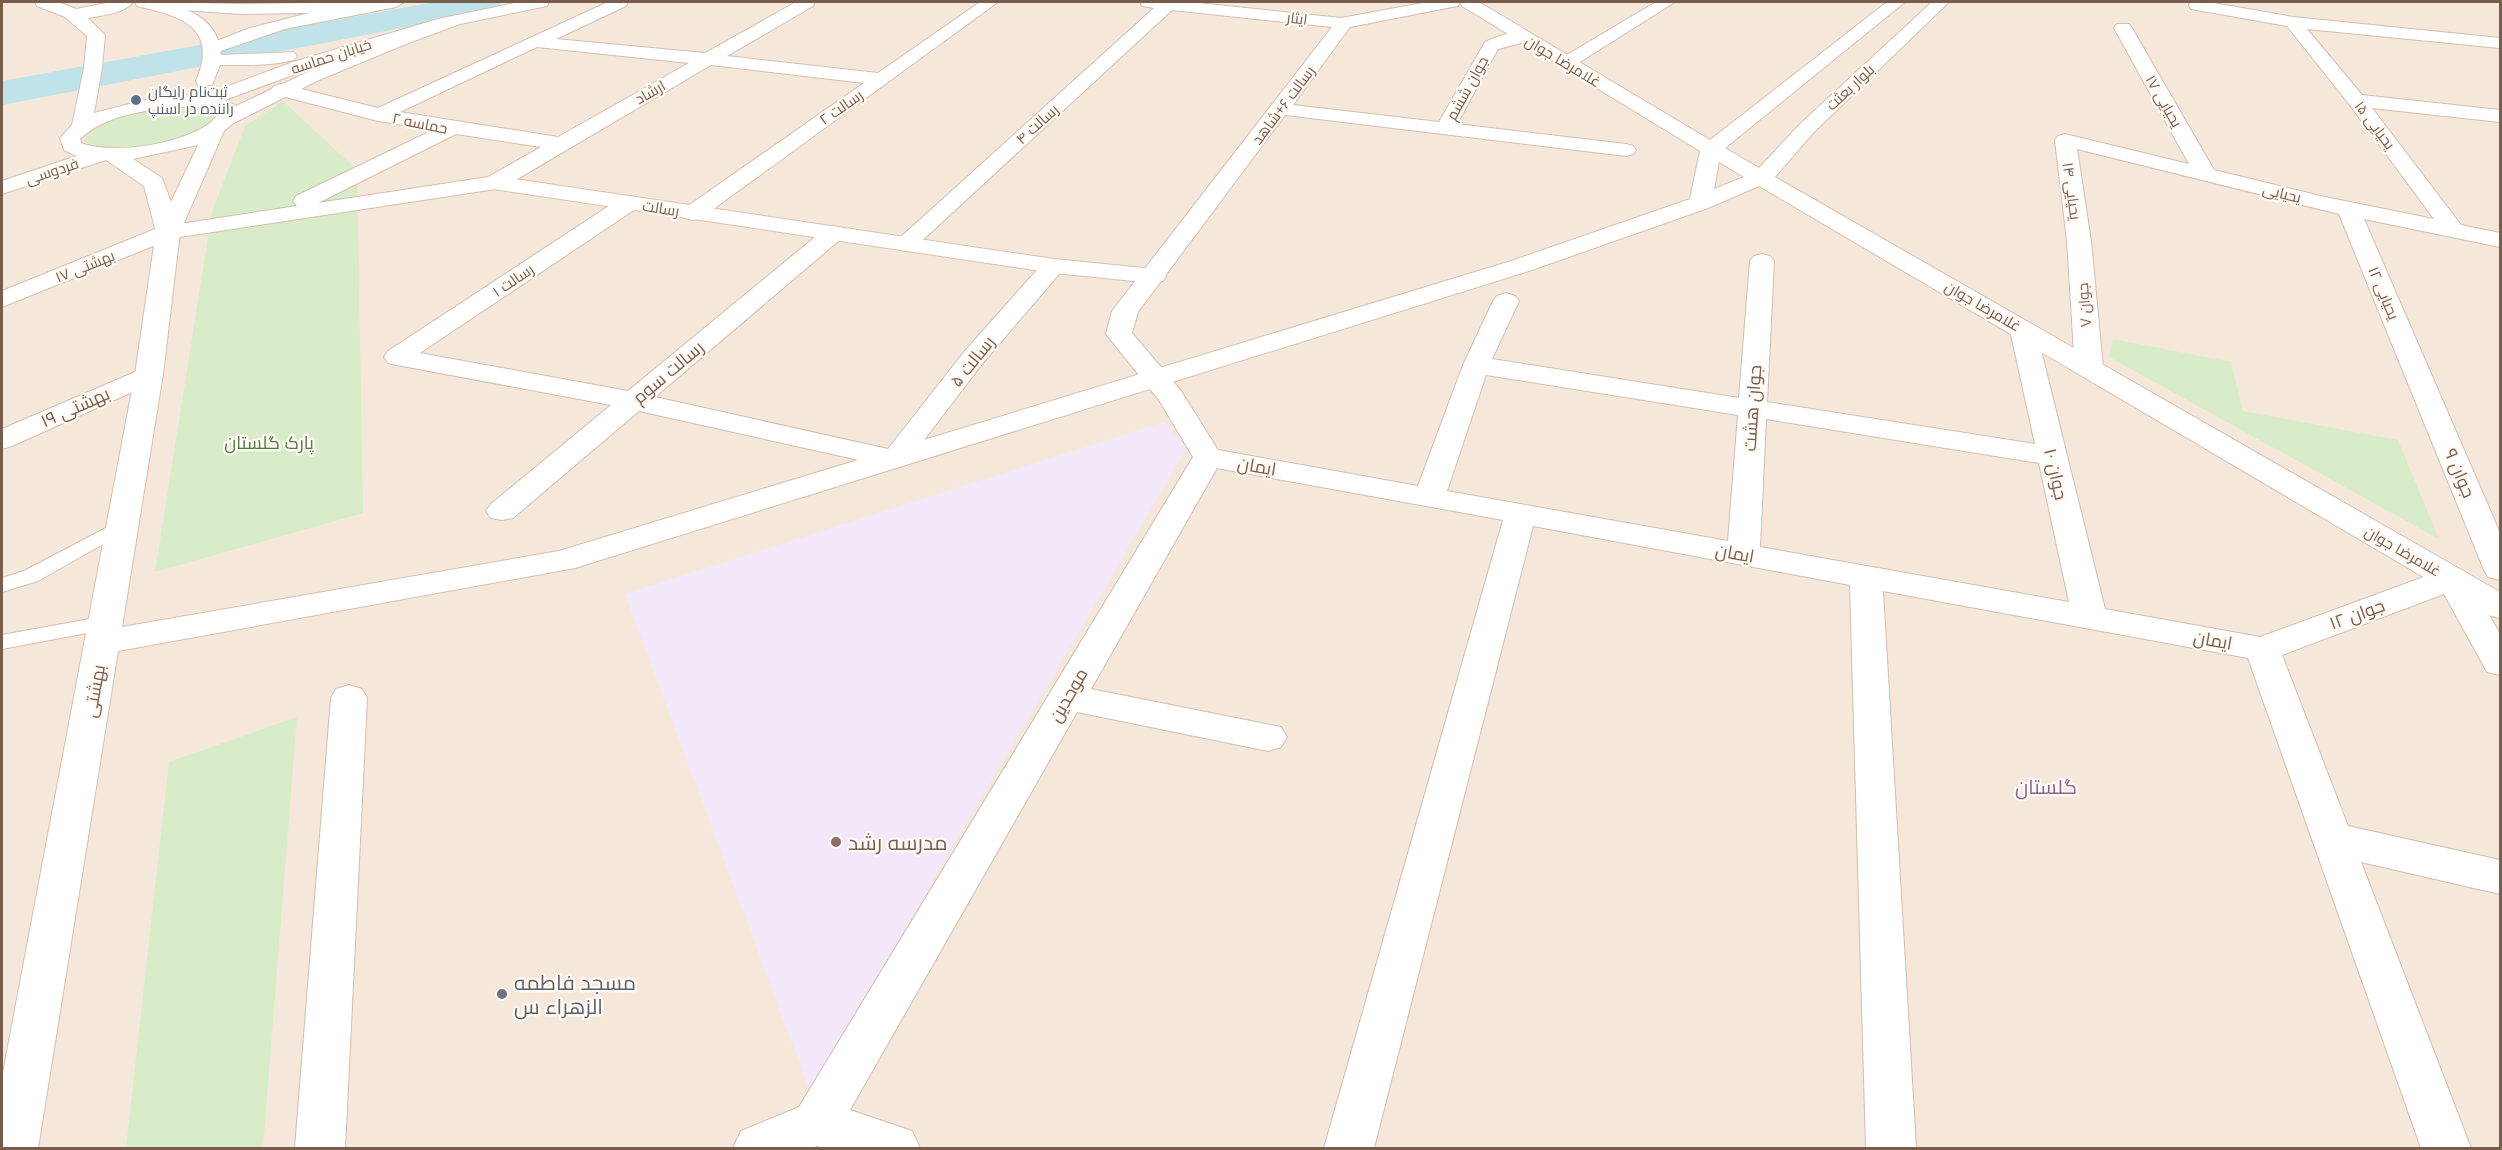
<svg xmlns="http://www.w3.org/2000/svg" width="2502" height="1150" font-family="Quicksand,Cairo,sans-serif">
<rect width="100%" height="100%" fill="#fdf6ec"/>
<path fill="#f5e8da" d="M2 2H2500V1148H2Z"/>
<path fill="#f3e8fa" d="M1164 422 1186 449 810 1091 625 594Z"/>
<path fill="#d8ecc9" d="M283 101 357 170 363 513 155 572 212 212 245 126Z
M191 105 208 108 217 113 216 120C190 141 114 161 85 141 94 111 165 108 191 105Z
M2113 339 2231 362 2243 411 2398 440 2439 539 2109 357Z
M297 717 263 1148H126L169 762Z"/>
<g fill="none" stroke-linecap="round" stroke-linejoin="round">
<path fill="#bfe3e8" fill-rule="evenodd" d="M435 2H502L497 9 485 12 2 105V81Z"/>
<defs>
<path id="lane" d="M123 519 130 521 133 525 130 529 38 581 2 592V578L24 571Z
M106 616 114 618 117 623 114 628 2 649V635Z"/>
<path id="street" d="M146 2 241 4 404 2 396 7 285 29 212 54 206 53 203 49 206 45 250 28 309 13 241 14 153 8 147 7Z
M608 2H628L626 6 556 39 705 53 796 2H815L813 6 727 56 878 73 980 2H998L701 218 693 220 685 218 682 213 685 208 864 83 711 65 502 188 173 238 2 307V291L160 227 297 206 293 201 296 196 433 130 378 121 274 94 271 90 274 86 281 84 378 108ZM537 47 689 63 558 137 400 112ZM456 134 541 147 488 177 318 203Z
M1140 2H1189L1341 18 1428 2H1460L1458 6 1452 7 1350 27 1293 105 1439 122 1485 42C1498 36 1514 30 1529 33L1532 37 1529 41 1498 49 1457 124 1626 144 1633 146 1636 150 1633 154 1626 156 1285 115 1138 312 1132 333 1181 391 1218 450 1418 486 1463 365 1493 301 1497 296 1506 293 1515 296 1519 301 1492 359 1739 398 1750 261 1754 256 1762 254 1770 256 1774 261 1767 402 2035 444 2010 330 2014 324 2023 322 2032 324 2036 330 2105 609 2260 637 2440 571 2452 568 2464 571 2500 634V675L2487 672 2444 594 2282 655 2348 826 2500 860V894L2361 862 2471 1148H2421L2248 658 1883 591 1916 1148H1866L1850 585 1533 526 1374 1148H1324L1503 520 1217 468 1091 689 1281 727 1287 737 1281 747 1268 751 1077 712 850 1110 912 1131 920 1148H823L817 1146 812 1148H733L741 1131 799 1107 1193 457 1159 400 1106 334 1112 311 1332 27 1172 10 913 249 905 251 897 249 893 244 1154 8 1142 6ZM1486 375 1738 415 1728 541 1447 491ZM1766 419 2039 463 2069 602 1760 547Z
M1656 2H1675L1572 67H1560L1557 63 1560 59Z
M2191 2H2208L2293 17 2500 38V48L2307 29 2362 95 2500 110V122L2372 108 2461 225 2500 233V247L2364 219 2500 533V580L2488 577 2484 570 2339 214 2077 149 2091 241 2103 368 2099 374 2089 376 2079 374 2075 368 2067 241 2055 140 2058 136 2065 134 2189 164 2114 28 2117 24H2129L2132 28 2214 170 2325 197 2434 219 2349 104 2287 26 2191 9 2189 5Z
M629 196 637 198 640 203 637 208 420 353 628 391 826 228 834 226 842 228 846 233 842 238 655 397 888 449 964 352 1045 261 1054 259 1063 261 1066 266 982 364 905 465 895 468 639 411 513 518 502 520 491 518 486 511 491 504 611 405 397 365 388 363 384 357 388 351 621 198Z
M149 366 159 368 163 374 159 380 12 446 2 449V429Z
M349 685 362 689 367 698 345 1148H295L331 698 336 689Z"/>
<path id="secondary" d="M35 2H58L76 9 112 2H133C123 14 103 15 88 18L105 35 102 68 94 113 149 99 176 95 202 96 293 62 438 19 520 2H549L547 6 460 24 406 44 319 80 232 124 224 131 180 232 163 374 122 627 559 551 1511 261 1690 199 1700 151 1462 6 1460 2H1479L1710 140 1887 2H1905L1725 148 1759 168 1800 124 1932 2H1949L1814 132 1775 177 2500 592V618L2488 615 1759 186 1708 208 1529 271 575 568 118 651 38 1148H2V1078L135 374 156 232 144 186 106 160 2 194V181L77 156 64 150 60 138 72 125 84 68 87 36 65 17 37 6ZM331 61 236 106 225 100ZM176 107H204L219 113C201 143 112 156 81 143L80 139C105 115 143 111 176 107ZM198 145 171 202 162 178 133 159ZM1719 162 1744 177 1714 189Z
M135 2C170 0 219 12 221 55L294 52 297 56 294 60C270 66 245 65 220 65L212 85H198L196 81C219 27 181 16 137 6Z
M494 176 1054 259 1154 269 1163 271 1166 276 1163 281 1154 283 1054 273 486 188 483 183 486 178Z"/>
</defs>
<use href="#lane" stroke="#d1beb0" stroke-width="2"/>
<use href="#street" stroke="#d1beb0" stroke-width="2"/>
<use href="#secondary" stroke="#d6c0b0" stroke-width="2"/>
<use href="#lane" fill="#fff" fill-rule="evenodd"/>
<use href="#street" fill="#fff" fill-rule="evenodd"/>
<use href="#secondary" fill="#fff" fill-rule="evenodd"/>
</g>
<circle fill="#5c6f8a" stroke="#fffaf3" stroke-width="2" cx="136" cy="100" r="6"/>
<circle fill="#8d6e63" stroke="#fffaf3" stroke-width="2" cx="836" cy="842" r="6"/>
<circle fill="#6b7280" stroke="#fffaf3" stroke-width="2" cx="502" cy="994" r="6"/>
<g text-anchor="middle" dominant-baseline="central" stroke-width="4.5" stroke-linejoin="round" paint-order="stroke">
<g font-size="15" fill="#7a5c4d" stroke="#fffaf3">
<text transform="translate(1297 18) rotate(7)">ایثار</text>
<text transform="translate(331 56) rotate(-18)">خیابان حماسه</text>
<text transform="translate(1563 61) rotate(31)">غلامرضا جوان</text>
<text transform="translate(1850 87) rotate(-43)">بلوار بعثت</text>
<text transform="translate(1467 88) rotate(-61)">جوان ششم</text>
<text transform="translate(650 92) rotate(-30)">ارشاد</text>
<text transform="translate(2164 101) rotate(60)">یحیایی ۱۷</text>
<text transform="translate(1283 105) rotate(-53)">رسالت ۶+شاهد</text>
<text transform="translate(841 107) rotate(-35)">رسالت ۲</text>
<text transform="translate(420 123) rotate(11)">حماسه ۲</text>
<text transform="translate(1037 124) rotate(-42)">رسالت ۴</text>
<text transform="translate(2375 125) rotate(53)">یحیایی ۱۵</text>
<text transform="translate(52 171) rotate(-18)">فردوسی</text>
<text transform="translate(2072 191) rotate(82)">یحیایی ۱۴</text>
<text transform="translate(2282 193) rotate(14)">یحیایی</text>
<text transform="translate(661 208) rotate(9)">رسالت</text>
<text transform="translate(85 266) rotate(-22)">بهشتی ۱۷</text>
<text transform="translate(513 280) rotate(-34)">رسالت ۱</text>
<text transform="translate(2384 293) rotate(67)">یحیایی ۱۲</text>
<text transform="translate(2084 305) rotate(-94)">جوان ۷</text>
<text transform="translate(1983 306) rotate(30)">غلامرضا جوان</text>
<text transform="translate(2403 551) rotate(30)">غلامرضا جوان</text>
</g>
<g font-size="15" fill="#4e5e75" stroke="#fffaf3" text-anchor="start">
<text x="148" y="91">ثبت‌نام رایگان<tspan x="148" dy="17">راننده در اسنپ</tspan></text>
</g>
<g font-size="18" fill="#7a5c4d" stroke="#fffaf3">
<text transform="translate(972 361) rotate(-51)">رسالت ۵</text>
<text transform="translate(668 372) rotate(-40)">رسالت سوم</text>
<text transform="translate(75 407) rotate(-24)">بهشتی ۱۹</text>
<text transform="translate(1752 408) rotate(-86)">جوان هشت</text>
<text transform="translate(1257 466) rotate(10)">ایمان</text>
<text transform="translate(2460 473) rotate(67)">جوان ۹</text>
<text transform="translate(2056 474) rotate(77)">جوان ۱۰</text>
<text transform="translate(1735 553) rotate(10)">ایمان</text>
<text transform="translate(2357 614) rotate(-20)">جوان ۱۲</text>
<text transform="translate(2213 640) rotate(10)">ایمان</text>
<text transform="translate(94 691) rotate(-80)">بهشتی</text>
<text transform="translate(1068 695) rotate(-60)">موحدین</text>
</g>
<g font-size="18" fill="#537a41" stroke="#fffaf3">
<text x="269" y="442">پارک گلستان</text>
</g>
<g font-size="20" fill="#846695" stroke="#fffaf3">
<text x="2046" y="786">گلستان</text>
</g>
<g font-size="21" fill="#785e54" stroke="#fffaf3" text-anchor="start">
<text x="848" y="842">مدرسه رشد</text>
</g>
<g font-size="21" fill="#5b616d" stroke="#fffaf3" text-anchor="start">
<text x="514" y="982">مسجد فاطمه<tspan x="514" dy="24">الزهراء س</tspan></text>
</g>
</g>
<rect width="2502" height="1150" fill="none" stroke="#7a5c4d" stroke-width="6"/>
</svg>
